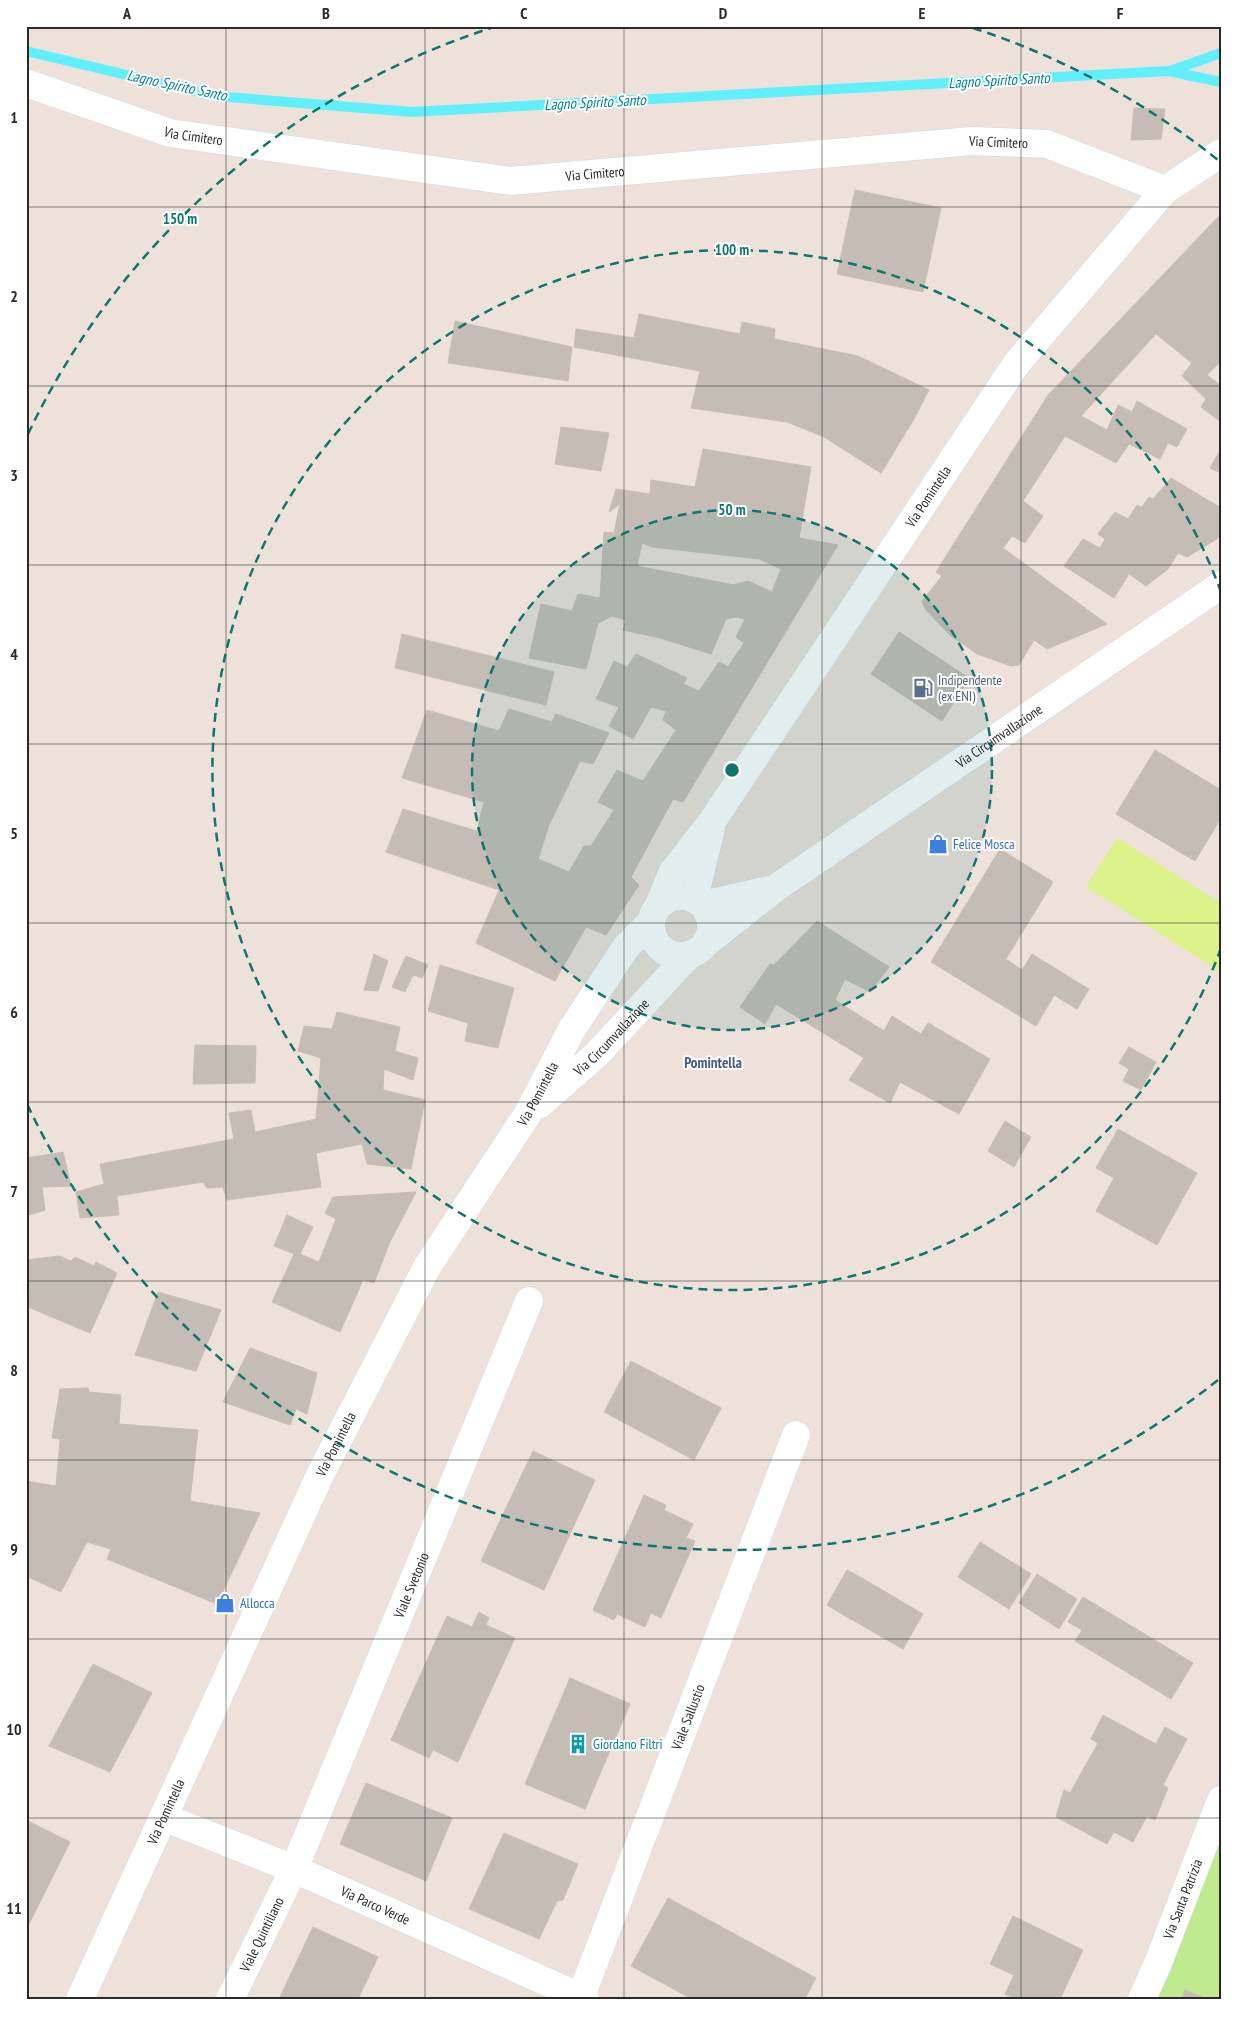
<svg xmlns="http://www.w3.org/2000/svg" width="1247" height="2025" font-family="'PT Sans Narrow',sans-serif">
<rect width="100%" height="100%" fill="#ede1da"/>
<path fill="#c0ea90" d="M1221 1782V1999H1132L1194 1864Z"/>
<path fill="#dbf38a" d="M1117 838 1221 903V972L1086 887Z"/>
<g fill="none" stroke-linecap="round" stroke-linejoin="round">
<path stroke="#61f0fb" stroke-width="10" d="M26 51 215 96 412 112 1168 71 1221 82
M1170 71 1221 53"/>
</g>
<path fill="#c5bdb5" stroke="#c9bdb3" fill-rule="evenodd" d="M1134 108 1165 109 1161 139 1131 140Z
M855 190 941 208 923 292 837 274Z
M1221 214V361L1207 375 1221 386V422L1201 407 1206 399 1182 376 1192 363 1156 334 1081 416 1107 430 1118 405 1132 412 1137 401 1187 429 1177 447 1168 443 1160 459 1129 444 1116 463 1065 436 1023 501 1043 516 1025 543 1012 536 1003 548 1107 624 1047 649 936 572 1048 395Z
M639 314 740 334 742 322 775 329 774 339 858 356 929 390 914 419 881 473 824 437 787 422 691 408 700 371 574 347 576 329 634 338Z
M455 321 572 347 568 381 448 363Z
M561 427 609 433 601 471 555 464Z
M703 449 811 467 799 538 838 545 683 802 673 799 631 877 639 885 606 935 586 927 555 981 476 943 499 890 386 852 403 809 477 831 484 802 402 778 427 710 499 731 509 709 552 722 556 714 609 733 593 764 580 761 549 825 538 859 569 872 584 846H591L614 810 598 802 617 770 643 781 676 730 663 720 666 711 651 707 633 739 609 726 619 707 596 699 614 661 627 667 636 654 687 678 683 684 699 691 719 662 728 667 744 643 736 637 745 619 737 617 726 619 711 654 660 638 623 630 626 620 612 616 598 623 586 669 529 658 541 604 572 611 578 594 600 598 604 532 614 533 620 504 609 512 616 489 650 494 651 480 695 487ZM642 543 652 547 759 559 781 569 772 592 748 581 734 585 637 566Z
M1221 449V473L1210 468Z
M1171 478 1221 508V533L1217 539 1187 557 1178 553 1168 569 1146 586 1129 574 1114 598 1064 566 1083 539 1100 548 1105 539 1098 534 1115 512 1128 519 1137 505 1142 507 1149 497 1153 499Z
M942 576 1034 640 1019 665 1011 666 977 654 950 635 925 609 922 601Z
M899 632 969 678 942 721 871 674Z
M402 634 554 672 546 705 395 668Z
M1155 750 1221 790V818L1195 861 1116 814Z
M1000 849 1053 882 1006 959 1022 970 1032 954 1066 975 1036 1026 931 962Z
M817 921 889 967 870 992 845 979 835 1000 884 1031 892 1016 921 1034 928 1023 990 1059 959 1114 900 1082 890 1103 849 1080 864 1058 776 1004 765 1024 740 1007 770 964 774 965Z
M374 954 388 961 378 991 364 990Z
M406 956 428 965 422 978 413 975 405 992 392 987Z
M440 965 514 988 498 1048 465 1041 468 1023 428 1011Z
M1066 975 1089 989 1077 1009 1054 995Z
M337 1012 400 1027 395 1051 418 1058 413 1080 384 1069 383 1090 425 1100 411 1169 367 1164 362 1144 316 1153 321 1187 227 1200 223 1187 207 1188 203 1182 117 1196 119 1215 80 1218 76 1192 104 1184 100 1164 234 1139 229 1113 251 1110 255 1132 316 1119 321 1058 298 1051 304 1026 332 1029Z
M195 1045 256 1046 255 1083 193 1084Z
M1129 1047 1156 1062 1141 1090 1123 1081 1129 1069 1119 1063Z
M1005 1121 1031 1137 1014 1167 988 1151Z
M1118 1129 1197 1173 1157 1245 1096 1211 1114 1178 1096 1168Z
M63 1152 71 1186 42 1187 45 1210 26 1216V1158Z
M416 1192 390 1242 374 1283 363 1280 340 1332 272 1302 294 1254 274 1246 287 1215 313 1227 300 1254 319 1262 336 1219 325 1213 333 1197Z
M59 1256 71 1261 75 1257 94 1266 96 1262 117 1273 90 1333 28 1307 26 1309V1260Z
M158 1292 221 1310 196 1371 135 1355Z
M250 1348 317 1373 307 1414 296 1409 290 1425 223 1402Z
M631 1361 721 1408 694 1460 604 1412Z
M88 1388 89 1392 121 1395 119 1424 198 1430 190 1501 260 1513 217 1604 107 1559 111 1549 87 1542 61 1592 26 1576V1481L56 1486 60 1439 52 1438 60 1389Z
M533 1451 595 1480 544 1590 481 1561Z
M644 1495 666 1505 664 1510 693 1524 686 1538 695 1541 661 1618 651 1613 645 1627 617 1614 614 1620 593 1610Z
M980 1542 1031 1574 1009 1609 958 1577Z
M847 1570 862 1578 842 1614 827 1605Z
M1037 1574 1077 1599 1059 1629 1019 1603Z
M862 1578 923 1614 903 1649 842 1614Z
M1083 1597 1193 1663 1171 1699 1075 1641 1082 1630 1068 1622Z
M479 1612 489 1618 486 1625 515 1638 458 1762 433 1750 429 1758 391 1740 447 1616 472 1627Z
M93 1664 152 1693 110 1772 49 1746Z
M570 1678 630 1704 585 1809 525 1784Z
M1103 1715 1156 1744 1165 1727 1187 1739 1163 1785 1168 1788 1155 1820 1147 1816 1133 1842 1114 1832 1107 1844 1056 1817 1064 1790 1070 1793 1098 1743 1091 1739Z
M366 1783 452 1818 426 1881 340 1844Z
M26 1820 70 1842 26 1930Z
M504 1833 578 1864 563 1900 557 1901 539 1939 469 1909Z
M668 1898 816 1978 805 1999H692L631 1966Z
M1013 1916 1083 1950 1060 1999H1015L1005 1994 1014 1975 990 1964Z
M313 1927 378 1957 358 1999H279Z
M1185 1990 1207 1999H1182Z"/>
<g fill="none" stroke-linecap="round" stroke-linejoin="round">
<defs>
<g id="minor">
<path id="s1" d="M26 83 170 133 510 181 972 141 1047 144 1165 190"/>
<path id="s2" d="M163 1817 294 1869 585 1999"/>
<path id="s3" d="M230 1999 294 1869 529 1301"/>
<path id="s4" d="M580 1999 796 1435"/>
<path id="s5" d="M1142 1999 1158 1963 1221 1800"/>
</g>
<g id="tertiary">
<path d="M694 899 711 829"/>
<path id="s6" d="M659 905 672 873 713 820 1017 363 1165 190 1221 153"/>
</g>
<g id="secondary">
<circle cx="681" cy="926" r="30"/>
<path d="M703 905 768 890"/>
<path id="s7" d="M706 943 777 887 1221 585"/>
<path id="s8" d="M540 1104 596 1055 689 955"/>
<path id="s9" d="M80 1999 320 1475 427 1267 527 1115 572 1029 626 947 651 922"/>
</g>
</defs>
<use href="#minor" stroke="#cfd7e4" stroke-width="29"/>
<use href="#tertiary" stroke="#cfd7e4" stroke-width="29"/>
<use href="#secondary" stroke="#cfd7e4" stroke-width="29"/>
<use href="#minor" stroke="#fff" stroke-width="28"/>
<use href="#tertiary" stroke="#fff" stroke-width="28"/>
<use href="#secondary" stroke="#fff" stroke-width="28"/>
</g>
<path fill="none" stroke="#292929" stroke-width="1" stroke-opacity="0.55" d="M226 26V1999M425 26V1999M624 26V1999M822 26V1999M1021 26V1999M26 207H1221M26 386H1221M26 565H1221M26 744H1221M26 923H1221M26 1102H1221M26 1281H1221M26 1460H1221M26 1639H1221M26 1818H1221"/>
<circle cx="732" cy="770" r="260" fill="#0f766e" fill-opacity=".12"/>
<g fill="none" stroke="#0f766e" stroke-width="2.5" stroke-dasharray="9 6">
<circle cx="732" cy="770" r="260"/>
<path d="M1221 948A520 520 0 1 1 1221 592"/>
<path d="M1218 1380A780 780 0 0 1 28 1106M28 434A780 780 0 0 1 491 28M973 28A780 780 0 0 1 1218 160"/>
</g>
<defs>
<symbol id="fuel-bare" viewBox="-9 -9 18 18"><path d="M-5.5-6h7V0h2V4h1.3V-2.5L3-4.5l.8-.8L6-3V5H2.5V1h-1V6h-7ZM-4.2-4.7v3.2H.2V-4.7Z" fill="#5c6f8a" stroke="#fff" stroke-width="2.5" paint-order="stroke"/></symbol>
<symbol id="shop-bare" viewBox="-9 -9 18 18"><path d="M-5-2.5h2.3a2.7 3.5 0 0 1 5.4 0H5L5.5 6h-11ZM-1.5-2.5h3a1.5 2.3 0 0 0-3 0Z" fill="#3f7fe0" stroke="#fff" stroke-width="2.5" paint-order="stroke"/></symbol>
<symbol id="building-bare" viewBox="-9 -9 18 18"><path d="M-4-6H4V6H1V3H-1V6H-4ZM-2.5-4.3h1.7v1.8h-1.7ZM.8-4.3h1.7v1.8H.8ZM-2.5-1h1.7V.8h-1.7ZM.8-1h1.7V.8H.8Z" fill="#0f9aa8" stroke="#fff" stroke-width="2.5" paint-order="stroke"/></symbol>
</defs>
<g fill-rule="evenodd">
<use href="#fuel-bare" x="909" y="674" width="28" height="28"/>
<use href="#shop-bare" x="924" y="830" width="28" height="28"/>
<use href="#shop-bare" x="211" y="1589" width="28" height="28"/>
<use href="#building-bare" x="564" y="1730" width="28" height="28"/>
</g>
<g text-anchor="middle" dominant-baseline="central" stroke-width="4" stroke-linejoin="round" paint-order="stroke">
<g font-size="14" fill="#292929" stroke="#fff">
<text stroke="none"><textPath href="#s1" startOffset="176">Via Cimitero</textPath></text>
<text stroke="none"><textPath href="#s1" startOffset="986">Via Cimitero</textPath></text>
<text stroke="none"><textPath href="#s1" startOffset="581">Via Cimitero</textPath></text>
<text stroke="none"><textPath href="#s6" startOffset="490">Via Pomintella</textPath></text>
<text stroke="none"><textPath href="#s7" startOffset="359">Via Circumvallazione</textPath></text>
<text stroke="none"><textPath href="#s8" startOffset="98">Via Circumvallazione</textPath></text>
<text stroke="none"><textPath href="#s9" startOffset="1016">Via Pomintella</textPath></text>
<text stroke="none"><textPath href="#s9" startOffset="611">Via Pomintella</textPath></text>
<text stroke="none"><textPath href="#s3" startOffset="452">Viale Svetonio</textPath></text>
<text stroke="none"><textPath href="#s4" startOffset="302">Viale Sallustio</textPath></text>
<text stroke="none"><textPath href="#s9" startOffset="206">Via Pomintella</textPath></text>
<text stroke="none"><textPath href="#s5" startOffset="108">Via Santa Patrizia</textPath></text>
<text stroke="none"><textPath href="#s2" startOffset="230">Via Parco Verde</textPath></text>
<text stroke="none"><textPath href="#s3" startOffset="72">Viale Quintiliano</textPath></text>
</g>
<g font-size="14" fill="#4e5e75" stroke="#fff" text-anchor="start">
<text x="938" y="680">Indipendente<tspan x="938" dy="16">(ex ENI)</tspan></text>
</g>
<g font-size="14" fill="#366cbe" stroke="#fff" text-anchor="start">
<text x="953" y="844">Felice Mosca</text>
<text x="240" y="1603">Allocca</text>
</g>
<g font-size="14" fill="#0d838f" stroke="#fff" text-anchor="start">
<text x="593" y="1744">Giordano Filtri</text>
</g>
<g font-size="15" font-style="italic" fill="#028298" stroke="#fff">
<text transform="translate(999 80) rotate(-3)">Lagno Spirito Santo</text>
<text transform="translate(177 85) rotate(12)">Lagno Spirito Santo</text>
<text transform="translate(595 102) rotate(-3)">Lagno Spirito Santo</text>
</g>
<g font-size="15" font-weight="bold" fill="#455b7f" stroke="#fff">
<text x="713" y="1062">Pomintella</text>
</g>
</g>
<circle cx="732" cy="770" r="8" fill="#0f766e" stroke="#fff" stroke-width="2.5"/>
<g font-size="15" text-anchor="middle" font-weight="bold" fill="#0f766e" stroke="#fff" stroke-width="4" stroke-linejoin="round" paint-order="stroke">
<text x="180" y="224">150 m</text>
<text x="732" y="255">100 m</text>
<text x="732" y="515">50 m</text>
</g>
<rect width="1247" height="2025" fill="none" stroke="#ffffff" stroke-width="55"/>
<rect x="28" y="28" width="1192" height="1970" fill="none" stroke="#292929" stroke-width="2"/>
<g font-size="16" text-anchor="middle" font-weight="bold" fill="#292929">
<text x="127" y="19">A</text>
<text x="326" y="19">B</text>
<text x="524" y="19">C</text>
<text x="723" y="19">D</text>
<text x="922" y="19">E</text>
<text x="1120" y="19">F</text>
<text x="14" y="123">1</text>
<text x="14" y="302">2</text>
<text x="14" y="481">3</text>
<text x="14" y="660">4</text>
<text x="14" y="839">5</text>
<text x="14" y="1018">6</text>
<text x="14" y="1197">7</text>
<text x="14" y="1376">8</text>
<text x="14" y="1555">9</text>
<text x="14" y="1735">10</text>
<text x="14" y="1914">11</text>
</g>
</svg>
